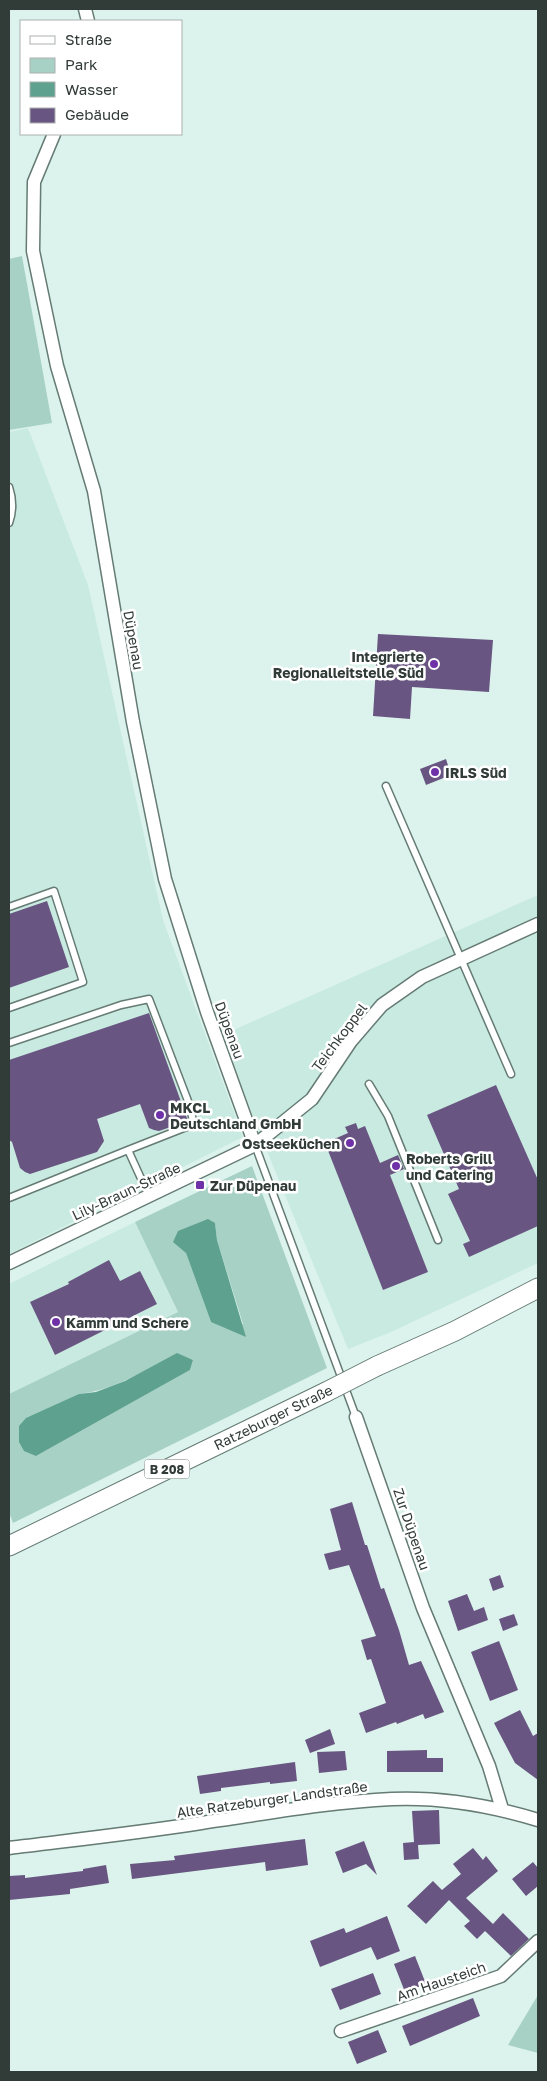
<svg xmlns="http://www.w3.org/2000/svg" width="547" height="2081" font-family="'Golos Text',sans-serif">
<rect width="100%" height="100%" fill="#dbf3ec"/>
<path fill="#c9eae0" d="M28 428 88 585 163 920 243 1137 9 1254V432Z
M538 895V1263L391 1332 348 1349 220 1036Z
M135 1222 178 1312 9 1394V1284Z"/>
<path fill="#a8d1c5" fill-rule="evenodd" d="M22 256 52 423 9 430V259Z
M252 1166 327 1368 13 1523 9 1512V1394L178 1312 135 1222ZM215 1223 217 1240 243 1324 211 1322 186 1253ZM177 1354 193 1360 190 1370 36 1456 79 1394C115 1390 145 1370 177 1354Z
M538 1995V2053L508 2045Z"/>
<path fill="#5ea18f" d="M208 1219 215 1223 217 1240 246 1337 211 1322 186 1253 173 1242 178 1231Z
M177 1353 193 1360 190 1370 36 1456 24 1451 19 1442V1426L26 1418 79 1394 96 1392 125 1381Z"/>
<path fill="#685581" d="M378 634 493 640 489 692 412 687 410 719 373 716Z
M446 759 451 775 426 785 420 769Z
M47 901 69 967 9 988V914Z
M149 1013 188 1121 159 1131 154 1130 149 1128 140 1104 97 1119 104 1141 97 1152 30 1174 25 1172 20 1168 12 1142 9 1140V1060Z
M496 1085 538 1180V1226L469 1257 463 1244 470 1241 448 1194 459 1189 427 1115Z
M356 1123 358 1129 365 1126 380 1163 398 1155 404 1169 390 1175 428 1272 383 1290 325 1143 348 1133 345 1127Z
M109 1260 120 1281 140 1271 157 1304 55 1355 30 1302 69 1284 68 1282Z
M352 1502 365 1545H367L381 1589 384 1588 399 1630 409 1665 421 1661 444 1712 425 1719 423 1714 397 1724 396 1722 366 1733 359 1713 386 1703 371 1659 367 1660 361 1640 376 1636 349 1565 329 1570 324 1554 341 1550 330 1509Z
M500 1575 504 1587 493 1591 489 1579Z
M467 1594 474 1611 484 1607 488 1620 458 1631 448 1601Z
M514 1614 518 1625 503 1631 499 1619Z
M499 1641 518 1690 490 1701 471 1652Z
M520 1710 533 1736 538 1733V1780L515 1763 494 1723Z
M330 1729 335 1744 310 1753 305 1740Z
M427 1750V1758H443V1772H387V1751Z
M345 1751 347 1770 319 1773 317 1752Z
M295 1762 297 1781 270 1784V1782L221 1788V1791L200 1794 197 1776Z
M439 1810 440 1844 418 1845 419 1859 404 1860 403 1843 414 1842 412 1811Z
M305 1839 308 1865 266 1871 265 1862 132 1879 130 1864 175 1860 174 1856Z
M364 1841 377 1875 366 1864 343 1873 335 1852Z
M473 1848 483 1860 486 1856 498 1871 466 1898 493 1924 503 1913 529 1939 511 1956 485 1931 477 1939 464 1926 470 1921 449 1900 426 1924 407 1906 433 1881 442 1890 461 1874 453 1864Z
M533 1862 538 1868V1886L526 1896 512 1879Z
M106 1865 109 1883 70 1889V1894L9 1900V1876L25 1875V1878L83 1871V1869Z
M387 1916 400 1951 377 1960 371 1947 320 1967 310 1941 344 1928 346 1933Z
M415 1956 426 1984 405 1992 394 1964Z
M373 1973 381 1994 340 2010 331 1989Z
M473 1998 480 2016 410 2046 402 2026Z
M378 2030 387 2052 357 2064 348 2042Z"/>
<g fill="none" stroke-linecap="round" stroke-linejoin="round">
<defs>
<path id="lane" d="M9 487C13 499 13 512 9 523
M386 786 511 1074
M9 907 54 891 83 982 9 1008
M9 1043 121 1005 149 999 188 1101 194 1124 128 1150
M369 1084 388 1116 438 1240
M255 1145 356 1417
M9 1198 128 1150 149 1196"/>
<path id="street" d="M85 9 88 21
M54 134 34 182 33 251 57 366 94 491 133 722 165 879 207 1012 255 1145
M9 1263 255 1145 312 1099 351 1041 382 1005 422 977 538 924
M356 1417 423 1608 489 1766 502 1809
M9 1848C73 1840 137 1833 201 1823 264 1814 328 1802 392 1799 441 1797 492 1806 538 1820
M341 2031 501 1976 538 1941"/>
<path id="primary" d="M377 1366 455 1331 538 1288
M9 1546 326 1392"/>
</defs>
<use href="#lane" stroke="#657b74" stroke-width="9"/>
<use href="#street" stroke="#657b74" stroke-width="15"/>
<use href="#primary" stroke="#657b74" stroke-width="21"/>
<use href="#lane" stroke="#fff" stroke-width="6"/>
<use href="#street" stroke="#fff" stroke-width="12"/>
<use href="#primary" stroke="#fff" stroke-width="19"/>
<defs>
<path id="primary-bridge" d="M326 1392 377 1366"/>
</defs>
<use href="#primary-bridge" stroke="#657b74" stroke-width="21" stroke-linecap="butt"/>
<use href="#primary-bridge" stroke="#fff" stroke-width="19"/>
</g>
<g fill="#6f31a7" stroke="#fff" stroke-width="2">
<circle cx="434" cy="664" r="5"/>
<circle cx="435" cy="772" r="5"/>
<circle cx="160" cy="1115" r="5"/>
<circle cx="350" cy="1143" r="5"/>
<circle cx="396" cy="1166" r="5"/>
<rect x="195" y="1180" width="10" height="10" rx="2.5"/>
<circle cx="56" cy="1322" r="5"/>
</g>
<g text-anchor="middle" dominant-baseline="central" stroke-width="5" stroke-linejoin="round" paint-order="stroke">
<rect fill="#fff" stroke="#6f7674" stroke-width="1" x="144.5" y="1459.5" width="45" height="19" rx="4"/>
<g font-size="12" font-weight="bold" fill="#313b38">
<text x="167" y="1469">B 208</text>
</g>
<g font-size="14" fill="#313b38" stroke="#fff">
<text transform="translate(134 640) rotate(80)">Düpenau</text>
<text transform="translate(230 1030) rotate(70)">Düpenau</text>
<text transform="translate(339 1037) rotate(-53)">Teichkoppel</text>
<text transform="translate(126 1191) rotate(-25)">Lily-Braun-Straße</text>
<text transform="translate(273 1417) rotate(-26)">Ratzeburger Straße</text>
<text transform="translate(412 1529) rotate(71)">Zur Düpenau</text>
<text transform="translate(272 1799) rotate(-8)">Alte Ratzeburger Landstraße</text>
<text transform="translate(441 1981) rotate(-19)">Am Hausteich</text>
</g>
<g font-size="14" font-weight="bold" fill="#313b38" stroke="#fff" text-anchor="start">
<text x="424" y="656" text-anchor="end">Integrierte<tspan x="424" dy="16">Regionalleitstelle Süd</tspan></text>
<text x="445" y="772">IRLS Süd</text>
<text x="170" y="1107">MKCL<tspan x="170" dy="16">Deutschland GmbH</tspan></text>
<text x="340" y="1143" text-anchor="end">Ostseeküchen</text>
<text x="406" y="1158">Roberts Grill<tspan x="406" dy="16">und Catering</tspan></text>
<text x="210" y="1185">Zur Düpenau</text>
<text x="66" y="1322">Kamm und Schere</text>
</g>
</g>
<rect width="547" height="2081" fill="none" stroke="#313b38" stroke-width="20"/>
<rect x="20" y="20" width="162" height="115" fill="#ffffff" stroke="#adb1af"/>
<rect x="30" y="36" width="25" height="8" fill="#ffffff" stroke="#adb1af"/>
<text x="65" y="45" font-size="15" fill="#313b38">Straße</text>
<rect x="30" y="58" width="25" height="15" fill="#a8d1c5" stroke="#adb1af"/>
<text x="65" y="70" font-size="15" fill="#313b38">Park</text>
<rect x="30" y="82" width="25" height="15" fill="#5ea18f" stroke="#adb1af"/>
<text x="65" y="95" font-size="15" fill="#313b38">Wasser</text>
<rect x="30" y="108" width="25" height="15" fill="#685581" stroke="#adb1af"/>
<text x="65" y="120" font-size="15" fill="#313b38">Gebäude</text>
</svg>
